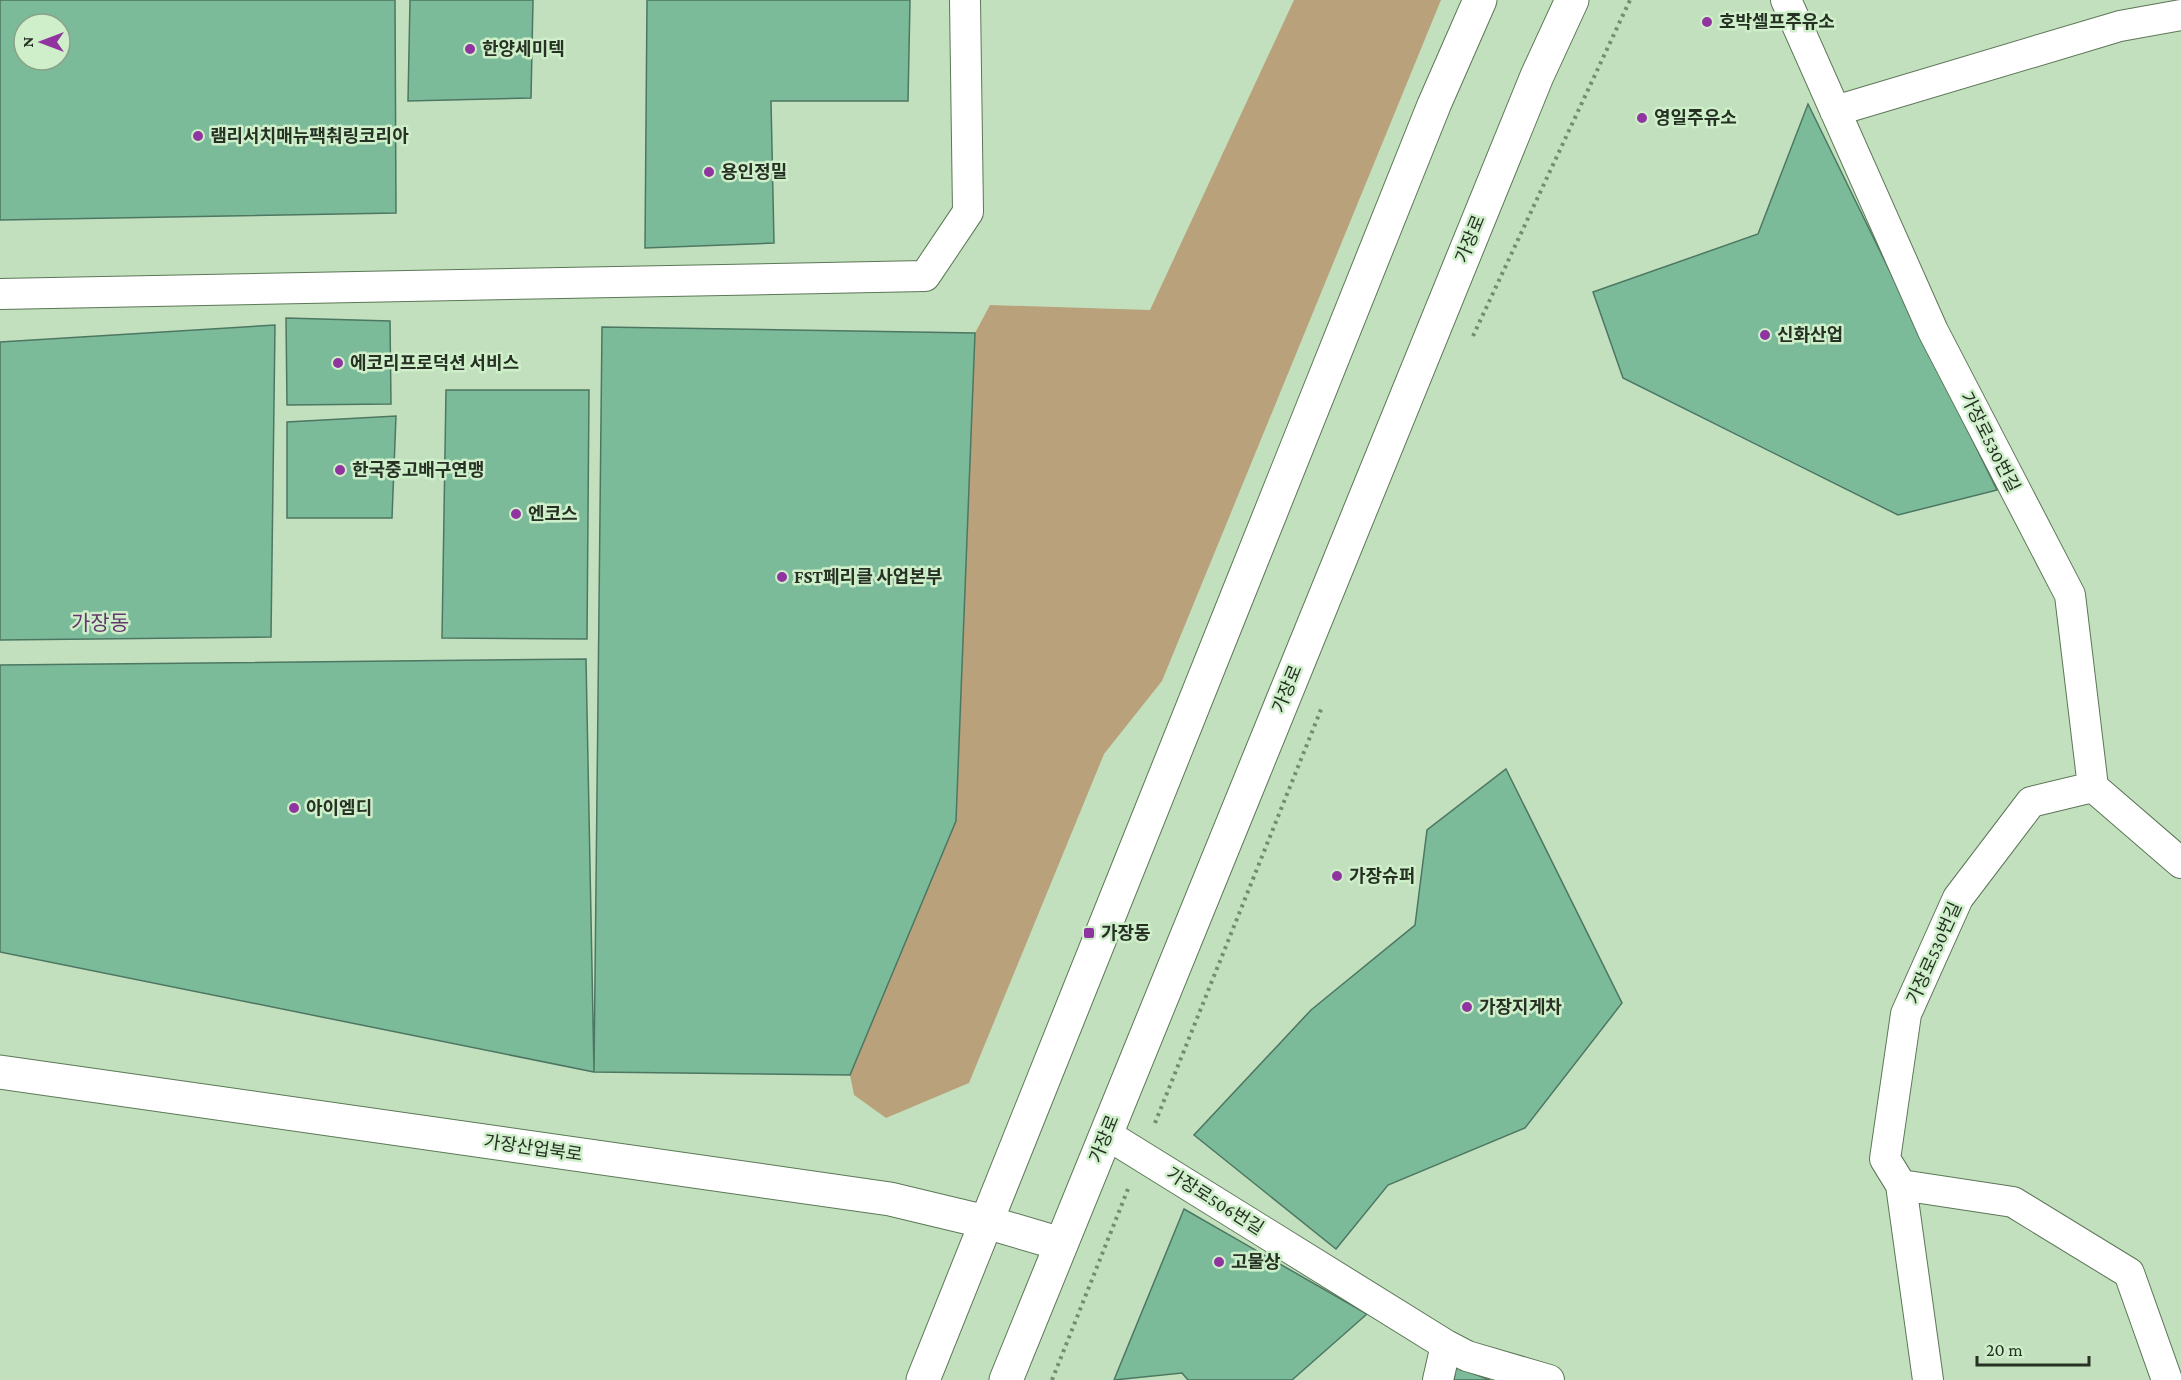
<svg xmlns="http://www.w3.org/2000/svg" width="2181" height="1380" font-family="'Crimson Pro','Noto Sans KR',serif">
<rect width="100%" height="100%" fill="#c2e0bd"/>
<path fill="#b9a27b" d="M1294 0H1441L1162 681 1104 754 969 1083 886 1118 854 1095 850 1075 956 821 975 333 990 305 1150 310Z"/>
<path fill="#7bbb9a" stroke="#4d7762" stroke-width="1.5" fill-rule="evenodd" d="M0 0H395L396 213 0 220ZM24 24H60V60H24Z
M410 0H533L531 98 408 101Z
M647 0H910L908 101H771L774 243 645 248Z
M1808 104 1997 490 1898 515 1623 378 1593 292 1758 234Z
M286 318 390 321 391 404 287 405Z
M275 325 271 637 0 640V342Z
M602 327 975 333 956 821 850 1075 594 1072Z
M446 390H589L587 639 442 638Z
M396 416 392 518H287V422Z
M586 659 594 1072 0 952V665Z
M1506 769 1622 1003 1525 1128 1388 1185 1336 1249 1194 1135 1311 1010 1415 925 1427 830Z
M1184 1209 1367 1314 1292 1380H1188L1182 1373 1114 1380Z
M1456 1367 1490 1380H1454Z"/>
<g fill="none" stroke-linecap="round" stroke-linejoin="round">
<defs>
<path id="minor" d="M1786 0 1933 331 2070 595 2093 787 2181 863
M1835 111 2120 26 2181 15
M0 294 925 276 968 212 965 0
M1106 1134 1446 1345 1467 1356 1549 1380
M1901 1185 2013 1202 2129 1273 2167 1380
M1438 1380 1446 1345
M1928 1380 1901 1185 1885 1159 1906 1014 1958 898 2031 802 2093 787"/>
<path id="tertiary" d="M0 1072 890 1199 986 1222 1061 1244"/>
<path id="secondary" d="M923 1380 1434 105 1480 0
M1006 1380 1537 76 1572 0"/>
</defs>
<use href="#minor" stroke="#5c7757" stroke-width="32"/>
<use href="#tertiary" stroke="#5c7757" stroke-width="35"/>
<use href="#secondary" stroke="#5c7757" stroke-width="35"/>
<path stroke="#768b73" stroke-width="4" stroke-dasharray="3 4.5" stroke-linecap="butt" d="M1473 336 1630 0
M1155 1123 1322 707
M1052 1380 1128 1189"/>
<use href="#minor" stroke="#fff" stroke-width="30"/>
<use href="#tertiary" stroke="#fff" stroke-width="33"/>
<use href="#secondary" stroke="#fff" stroke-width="33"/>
</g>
<g fill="#9035a0" stroke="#cfeeca" stroke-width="2">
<circle cx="1707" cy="22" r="6"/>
<circle cx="470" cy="49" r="6"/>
<circle cx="1642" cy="118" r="6"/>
<circle cx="198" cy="136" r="6"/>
<circle cx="709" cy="172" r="6"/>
<circle cx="1765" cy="335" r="6"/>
<circle cx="338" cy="363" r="6"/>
<circle cx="340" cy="470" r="6"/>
<circle cx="516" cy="514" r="6"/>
<circle cx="782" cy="577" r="6"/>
<circle cx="294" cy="808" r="6"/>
<circle cx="1337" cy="876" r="6"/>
<rect x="1083" y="927" width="12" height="12" rx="3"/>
<circle cx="1467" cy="1007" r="6"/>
<circle cx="1219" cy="1262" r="6"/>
</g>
<g text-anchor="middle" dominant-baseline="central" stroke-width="5" stroke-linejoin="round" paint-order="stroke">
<g font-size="18" font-weight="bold" fill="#263124" stroke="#cfeeca" text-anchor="start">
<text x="1719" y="22">호박셀프주유소</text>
<text x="482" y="49">한양세미텍</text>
<text x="1654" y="118">영일주유소</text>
<text x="210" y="136">램리서치매뉴팩춰링코리아</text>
<text x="721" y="172">용인정밀</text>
<text x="1777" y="335">신화산업</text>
<text x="350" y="363">에코리프로덕션 서비스</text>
<text x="352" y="470">한국중고배구연맹</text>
<text x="528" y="514">엔코스</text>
<text x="794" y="577">FST페리클 사업본부</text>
<text x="306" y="808">아이엠디</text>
<text x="1349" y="876">가장슈퍼</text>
<text x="1101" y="933">가장동</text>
<text x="1479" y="1007">가장지게차</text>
<text x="1231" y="1262">고물상</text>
</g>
<g font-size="18" fill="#263124" stroke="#cfeeca">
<text transform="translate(1470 239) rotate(-68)">가장로</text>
<text transform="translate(1990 442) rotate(63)">가장로530번길</text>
<text transform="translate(1287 689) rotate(-68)">가장로</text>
<text transform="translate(1934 953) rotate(-66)">가장로530번길</text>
<text transform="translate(1104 1139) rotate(-68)">가장로</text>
<text transform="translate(533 1148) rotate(8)">가장산업북로</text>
<text transform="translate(1215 1201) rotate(32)">가장로506번길</text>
</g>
<g font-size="21" fill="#65386d" stroke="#cfeeca">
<text x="100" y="623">가장동</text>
</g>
</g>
<g transform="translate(42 42) rotate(270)"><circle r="28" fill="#cfeeca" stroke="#8ba288" stroke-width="1.5"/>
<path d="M0-4.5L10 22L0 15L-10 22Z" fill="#9035a0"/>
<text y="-9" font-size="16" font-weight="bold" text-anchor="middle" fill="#263124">N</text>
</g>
<path d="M1977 1356v9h112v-9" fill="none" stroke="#263124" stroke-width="3"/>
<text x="1986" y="1356" font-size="18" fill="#263124" stroke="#cfeeca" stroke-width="4.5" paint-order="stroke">20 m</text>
</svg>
